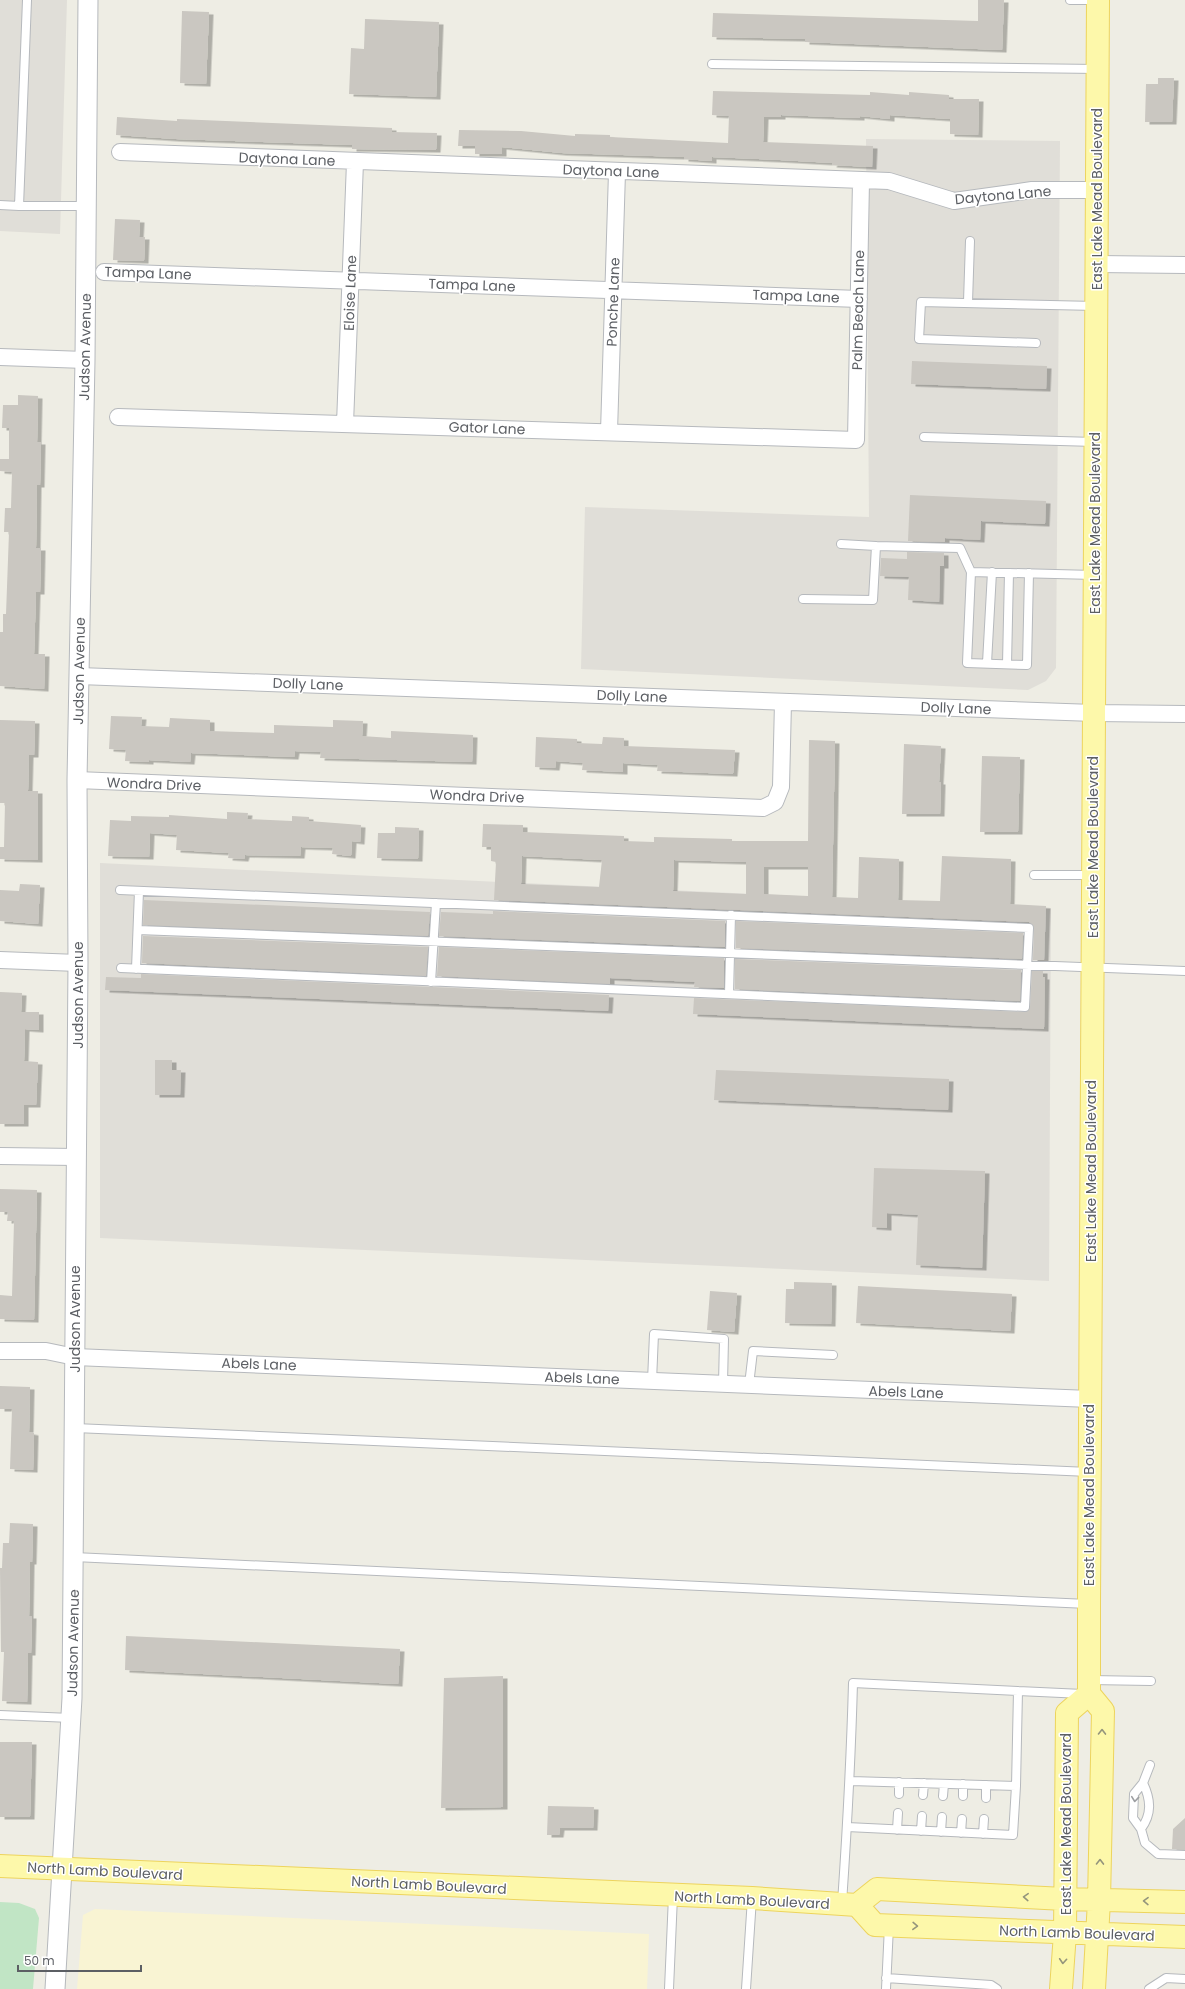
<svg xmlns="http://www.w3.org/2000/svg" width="1185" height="1989" font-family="Poppins,sans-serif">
<defs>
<filter id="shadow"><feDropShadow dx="4.5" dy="2.5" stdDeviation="0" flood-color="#0004"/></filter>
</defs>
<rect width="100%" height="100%" fill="#eeede4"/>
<path fill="#e0ded8" d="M0 0H67L60 234 0 231Z
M866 139 1060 141 1056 668 1046 681 1028 690 581 669 585 507 869 517Z
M100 863 1051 908 1049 1281 100 1238Z"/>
<path fill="#c1e5c5" d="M0 1902 19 1903 35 1909 39 1918 33 1989H0Z"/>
<path fill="#f9f4d3" d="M95 1909 649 1934 647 1989H77L83 1915Z"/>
<path fill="#cac7c1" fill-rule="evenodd" filter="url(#shadow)" d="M978 0H1004L1002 50 805 42V39L712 37 713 13 978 21Z
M182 11 209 12 206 84 180 83Z
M365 19 439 22 436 97 349 94 351 48 364 49Z
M1158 78H1174L1172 122H1145L1146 84H1158Z
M713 91 870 95V92L909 95V92L949 95V99H979L978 135 950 134V119L890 115V119L860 116V118L781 115V117H764L763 142 873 146 872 167 832 165 833 163 780 160 712 157V161L684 159V157L562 153 502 147V154H475V146H458L459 130 521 131 575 136V134L610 135V137L728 143 729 116 712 115Z
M117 117 177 121V119L392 128V132L437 133 436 150 352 149V145L176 139 116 135Z
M115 219 140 220 139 237H145L144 261 113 260Z
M912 361 1047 366 1046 389 911 384Z
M18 395 38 396 37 442H41L40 485H37L36 548H41L40 592H36L34 654H45L44 689 0 686V632H3V614H6L9 532H4L5 508H11L12 472 0 471V459H9V428H2L3 405H18Z
M910 495 1046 501 1045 524 981 521 980 540 945 538V542L908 541Z
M907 552 944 553V566H940L939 602 908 600 909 577 880 576 881 558 907 559Z
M111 716 142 717 141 726 169 727 170 718 210 720V731L274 733V725L333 727V720L363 721 362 736 391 738V731L473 735 472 762 320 758 321 752 295 751 294 757 191 753 190 762 149 760V762L125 761 126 750 109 749Z
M0 720 35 721 34 755H29L28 791H38V860L0 859V847H4L5 803H0Z
M536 737 577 739V743L602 744 603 737 624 738V746L735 750 733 774 657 771 658 765 623 763V772L582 770 583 763 556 761 555 768 535 767Z
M809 740 835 741 832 897 858 898 859 857 899 859 898 900 940 901 942 856 1011 859 1010 904 1046 906 1044 960H1033L1034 928 1032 924 1029 922 494 900 496 862 491 861V847H482L483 824 523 825V832L624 836V841L654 842V837L732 839V841H808ZM522 856 602 860 599 887 521 884ZM674 860 746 862V894L673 891ZM764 867H808V896L764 894Z
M904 744 941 746 939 782H941L940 814H902Z
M982 756 1020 757 1018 832H980Z
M227 812 248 813 247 819 292 821V816L309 817V821L361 825 360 842 352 841 351 856 332 854 333 848 301 847 300 856 245 855 244 859 228 858 229 853 176 850 177 835 150 833 149 857 108 856 110 820 131 821V816L169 817V815L227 819Z
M395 827 419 828 418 859 377 858 378 833H395Z
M20 884 40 885 38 924 0 921V890L19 891Z
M144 900 430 912 428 936 143 925Z
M493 911 725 921V947L439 936 441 912 493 914Z
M736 921 1023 933 1022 959 736 948Z
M143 936 428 947 426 976 142 963Z
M439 947 724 958V988L694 987 695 982 610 978V984L437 976Z
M735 959 1021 970 1020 1001 735 989Z
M1032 971H1043V977H1045L1044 1029 693 1014 694 998 1025 1012 1030 1007Z
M141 974 609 995 608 1011 105 990 106 977 141 978Z
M0 992 22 993 21 1012H39V1030L25 1029 24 1061 38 1062 36 1105H24V1124H0Z
M155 1060H172V1070H181L180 1095H155Z
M716 1070 949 1079 948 1110 714 1100Z
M874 1168 985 1171 982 1268 916 1265 918 1215 887 1213V1228L872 1227Z
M0 1189 37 1190 34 1320 0 1319V1295L12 1296 14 1221H7L8 1212H0Z
M794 1282 832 1283 831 1324 785 1323 786 1289H794Z
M858 1286 1012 1294 1010 1331 856 1323Z
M710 1291 737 1293 734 1332 707 1330Z
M0 1386 30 1387 29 1432 34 1433 33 1470 10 1469 12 1409H0Z
M10 1523 33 1524 32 1562H30L29 1616H32L31 1653H28L27 1702 2 1701 4 1652H1L0 1568H2L3 1543H9Z
M126 1636 400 1649 398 1684 125 1670Z
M503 1676V1807L441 1808 444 1678Z
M0 1742H32L30 1817H0Z
M548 1806 594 1807 593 1828H560L559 1835H547Z
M1185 1818V1850L1172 1849 1173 1829Z"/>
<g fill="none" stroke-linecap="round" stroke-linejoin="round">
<defs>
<path id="service" d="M27 0 19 206H86
M1070 0H1097
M712 64 1098 69
M0 205 19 206
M968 302 970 241
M1036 343 919 339 921 302 1096 306
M924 437 1095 442
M841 544 876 546
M1029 573 1027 665 967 663 971 572 1094 575
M803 599 873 600 876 546 960 548 971 572
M987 663 992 572
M1007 664 1009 573
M1034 875H1092
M120 890 1029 928 1025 1007 121 968
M138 930 1185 971
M136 969 139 891
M431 982 436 903
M729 994 731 915
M652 1381 654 1334 724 1339 723 1384
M749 1385 753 1351 833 1355
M75 1428 1089 1472
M74 1557 1088 1604
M1090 1680 1151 1681
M1018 1691 1083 1694
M0 1715 71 1718
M1150 1765 1143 1783 1134 1794 1133 1818 1141 1829 1145 1843 1158 1854 1185 1855
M851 1781 1016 1786
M899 1794V1782
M923 1795 924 1783
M943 1796 944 1784
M963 1796V1784
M986 1798V1785
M1141 1829C1152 1814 1151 1800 1143 1783
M897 1830 898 1813
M921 1831 922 1816
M941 1832 942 1817
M961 1833 962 1819
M983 1834 984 1819
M842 1903C847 1830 851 1757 853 1683L1018 1691 1016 1786 1013 1835 847 1827
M886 1978 991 1985 997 1989
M669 1989 673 1896
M746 1989 752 1898
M886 1989 889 1926
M1149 1989 1166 1978 1185 1979"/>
<path id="minor" d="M120 152 889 181 954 201 1032 190H1097
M1097 264 1185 265
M104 272 859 299
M0 357 85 360
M118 417 856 440 861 181
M345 424 355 162
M609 432 617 172
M79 676 1094 713 1185 714
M77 780 763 808 775 802 781 787 783 702
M0 960 78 963
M0 1156 76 1157
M0 1351H46L75 1357 1090 1399"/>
<path id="tertiary" d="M55 1989 72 1698 78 963 77 780 85 360 88 0"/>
<path id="primary" d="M0 1866 752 1898 857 1905 877 1889 1064 1899 1185 1902
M857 1905 875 1925 1185 1937
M1061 1989 1065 1933 1067 1713 1089 1694
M1094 1989 1099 1901 1103 1711 1089 1694V1604L1098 0"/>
</defs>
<use href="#service" stroke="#b6b9bd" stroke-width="10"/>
<use href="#minor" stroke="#b6b9bd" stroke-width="18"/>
<use href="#tertiary" stroke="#b6b9bd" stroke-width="21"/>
<use href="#primary" stroke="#edd45d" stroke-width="24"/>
<use href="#service" stroke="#fff" stroke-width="8"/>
<use href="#minor" stroke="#fff" stroke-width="16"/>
<use href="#tertiary" stroke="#fff" stroke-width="19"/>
<use href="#primary" stroke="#fdf8aa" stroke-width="22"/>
</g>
<defs><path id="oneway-chevron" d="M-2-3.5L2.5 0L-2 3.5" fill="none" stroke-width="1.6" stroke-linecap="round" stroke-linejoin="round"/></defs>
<g stroke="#94957c">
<use href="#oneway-chevron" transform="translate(1102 1732) rotate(-89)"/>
<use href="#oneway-chevron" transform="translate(1100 1862) rotate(-89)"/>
<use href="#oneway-chevron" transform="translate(1026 1897) rotate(-177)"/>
<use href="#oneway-chevron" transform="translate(1146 1901) rotate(-179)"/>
<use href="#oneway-chevron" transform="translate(915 1926) rotate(2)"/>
<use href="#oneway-chevron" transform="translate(1063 1961) rotate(94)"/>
</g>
<use stroke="#9d9fa2" href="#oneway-chevron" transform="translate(1135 1799) rotate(96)"/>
<g text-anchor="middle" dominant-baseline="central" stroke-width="3" stroke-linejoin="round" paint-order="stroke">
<g font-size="14" fill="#5c5f64" stroke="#fff">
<text transform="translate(287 159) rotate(2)">Daytona Lane</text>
<text transform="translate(611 171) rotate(2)">Daytona Lane</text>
<text transform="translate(1003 195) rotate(-5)">Daytona Lane</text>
<text transform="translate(1097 199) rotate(-90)">East Lake Mead Boulevard</text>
<text transform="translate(148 273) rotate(2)">Tampa Lane</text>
<text transform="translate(472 285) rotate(2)">Tampa Lane</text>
<text transform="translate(350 293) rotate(-88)">Eloise Lane</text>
<text transform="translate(796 296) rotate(2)">Tampa Lane</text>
<text transform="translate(613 302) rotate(-88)">Ponche Lane</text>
<text transform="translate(858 310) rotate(-89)">Palm Beach Lane</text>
<text transform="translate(85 347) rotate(-89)">Judson Avenue</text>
<text transform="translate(487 428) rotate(2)">Gator Lane</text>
<text transform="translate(1095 523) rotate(-90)">East Lake Mead Boulevard</text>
<text transform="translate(79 671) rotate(-89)">Judson Avenue</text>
<text transform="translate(308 684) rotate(2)">Dolly Lane</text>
<text transform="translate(632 696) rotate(2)">Dolly Lane</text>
<text transform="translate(956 708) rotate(2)">Dolly Lane</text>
<text transform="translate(154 784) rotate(2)">Wondra Drive</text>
<text transform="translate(477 796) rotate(2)">Wondra Drive</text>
<text transform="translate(1093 847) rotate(-90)">East Lake Mead Boulevard</text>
<text transform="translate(78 995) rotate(-90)">Judson Avenue</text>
<text transform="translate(1091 1171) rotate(-90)">East Lake Mead Boulevard</text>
<text transform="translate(75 1319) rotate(-90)">Judson Avenue</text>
<text transform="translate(259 1364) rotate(2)">Abels Lane</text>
<text transform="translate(582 1378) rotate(2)">Abels Lane</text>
<text transform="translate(906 1392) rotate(2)">Abels Lane</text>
<text transform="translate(1089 1495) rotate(-90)">East Lake Mead Boulevard</text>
<text transform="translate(73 1643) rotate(-89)">Judson Avenue</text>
<text transform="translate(1066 1824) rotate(-90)">East Lake Mead Boulevard</text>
<text transform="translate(105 1871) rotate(3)">North Lamb Boulevard</text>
<text transform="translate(429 1885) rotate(3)">North Lamb Boulevard</text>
<text transform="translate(752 1900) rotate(3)">North Lamb Boulevard</text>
<text transform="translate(1077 1933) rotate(2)">North Lamb Boulevard</text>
</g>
</g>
<path d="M18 1965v6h123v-6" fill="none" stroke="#5c5f64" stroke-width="2"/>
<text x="24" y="1965" font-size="12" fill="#5c5f64" stroke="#ffffff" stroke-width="3" paint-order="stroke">50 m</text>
</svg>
